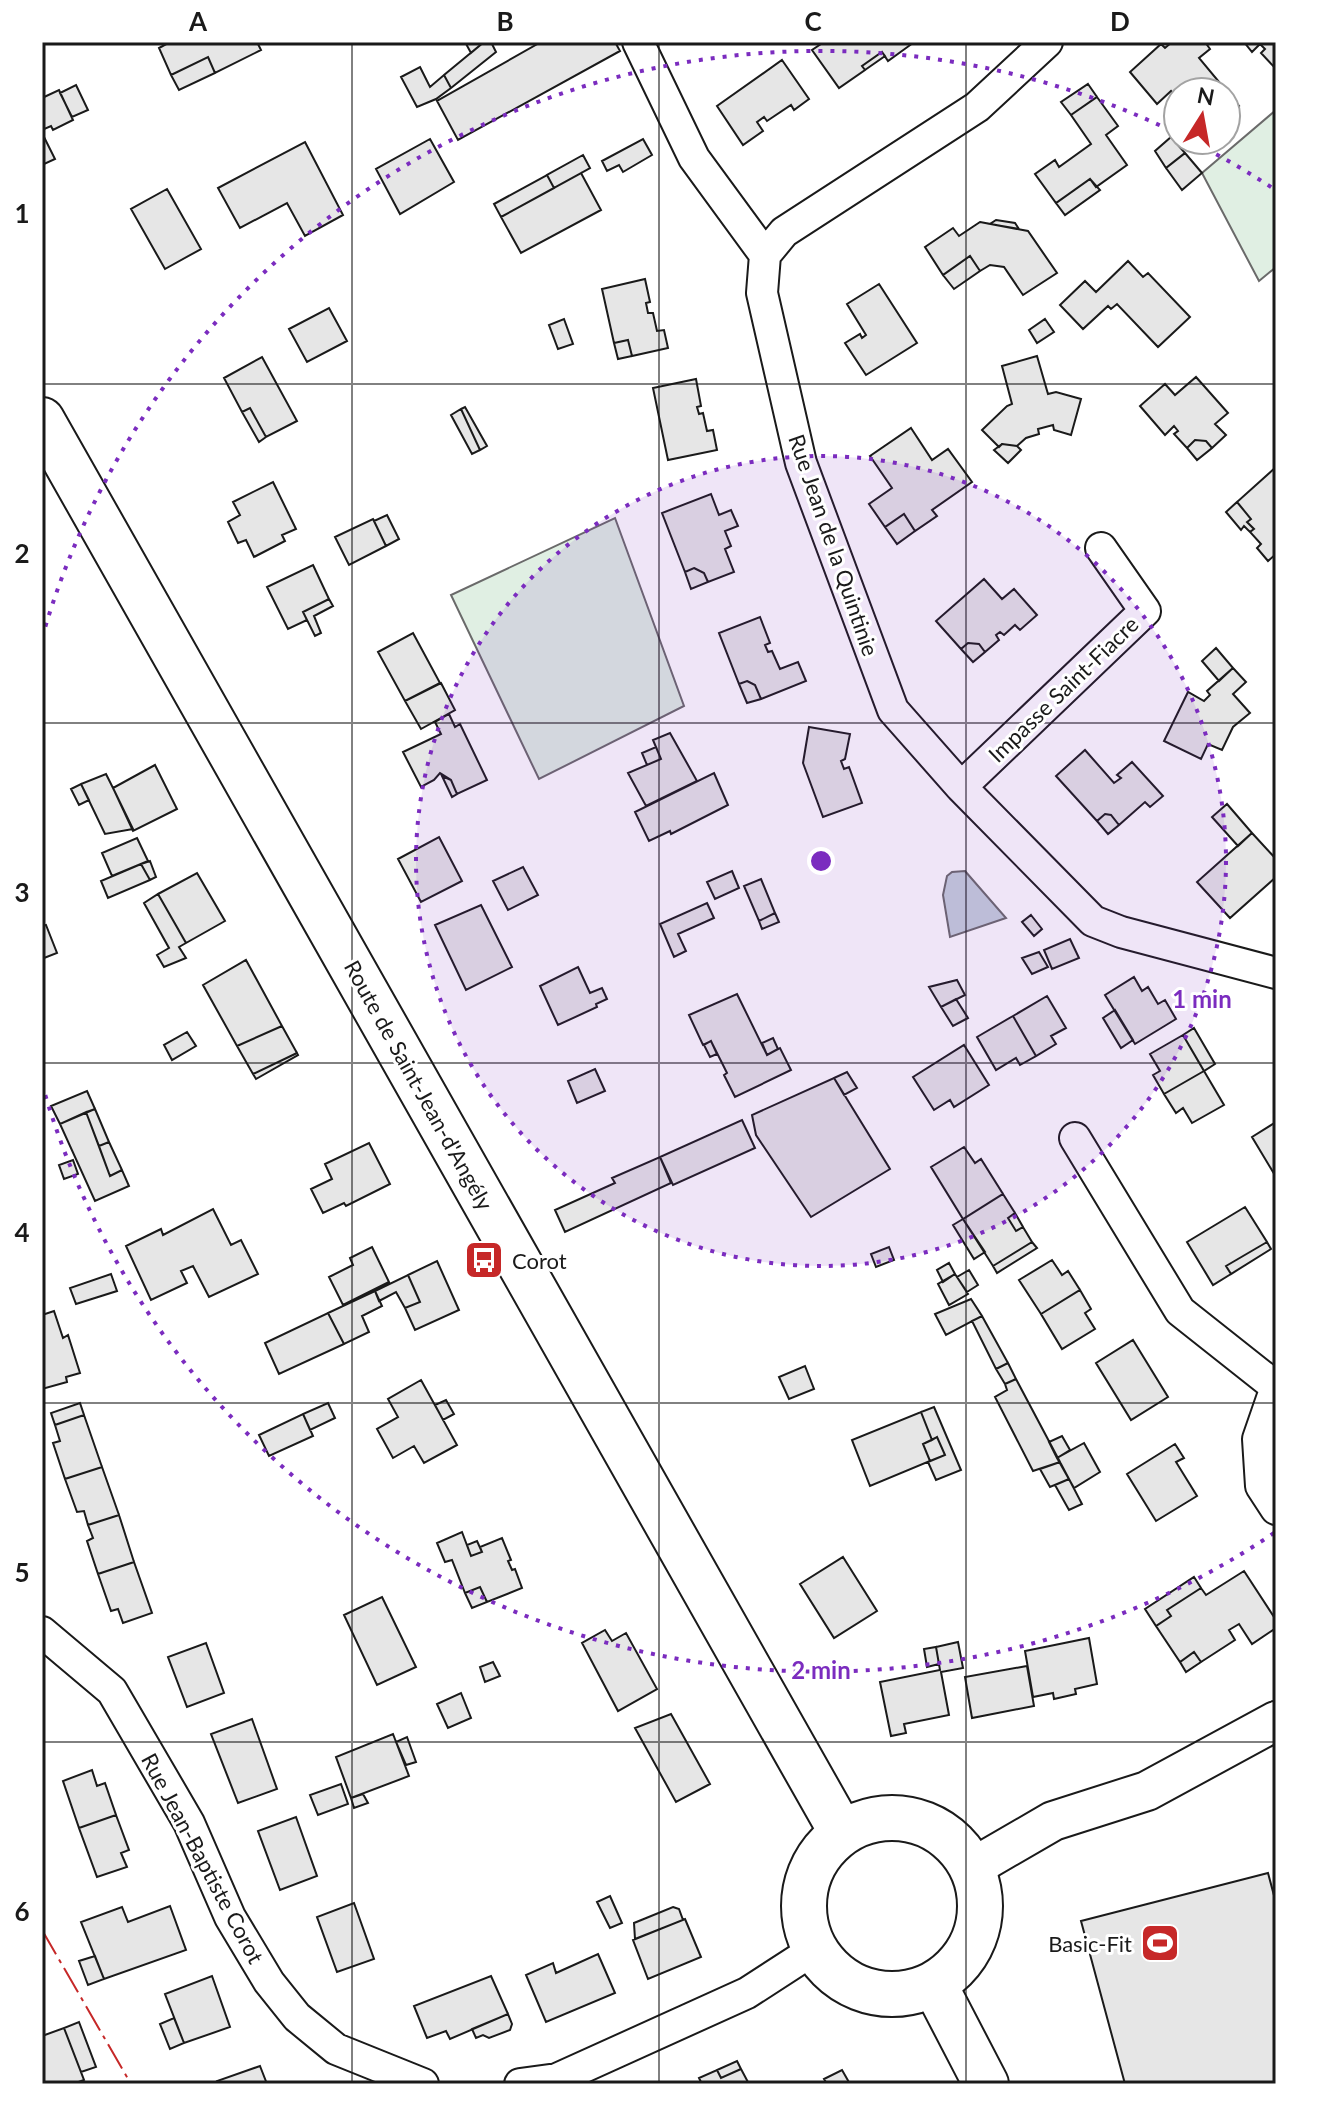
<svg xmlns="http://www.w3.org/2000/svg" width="1318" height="2126" font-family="Lato,sans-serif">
<rect width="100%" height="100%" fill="#fff"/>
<path fill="#e0efe3" stroke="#6a6a6a" stroke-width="2" d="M1276 110V267L1259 281 1202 173Z
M615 518 684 706 539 779 451 595Z"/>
<path fill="#c6d2dc" stroke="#6a6a6a" stroke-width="2" d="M965 871 1006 918 950 937 943 895 947 876 952 872Z"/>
<path fill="#e6e6e6" stroke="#1a1a1a" stroke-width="2" d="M170 42H257L261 50 215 73 208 57 171 75 159 48Z
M465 42H484L471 53Z
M484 42H491L496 52 451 88 444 75Z
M541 42H615L620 51 458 140 437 101Z
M824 42H912L913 43 888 61 882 52 862 66 865 70 839 88 812 50Z
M1172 42H1205L1210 49 1199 58 1239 106 1226 117V92H1178V99L1171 91 1157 104 1130 72 1161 44 1165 48Z
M1244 42H1276V69L1261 53 1265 49 1260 44 1252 52Z
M882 52 885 56 865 70 862 66Z
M208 57 215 73 179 90 171 75Z
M782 60 809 99 794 110 791 105 767 121 764 117 757 122 763 131 743 145 717 106Z
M420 67 430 87 444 75 451 88 436 99 417 107 401 77Z
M1088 84 1097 97 1071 115 1061 102Z
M76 85 88 110 72 117 60 93Z
M59 90 73 120 53 130 51 126 42 130V98Z
M1097 97 1118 126 1106 135 1127 165 1096 187 1090 179 1056 203 1035 174 1055 160 1059 167 1091 144 1071 115Z
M42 133 55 159 42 165Z
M1171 137 1185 153 1166 168 1155 151Z
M430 139 454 182 400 214 376 169Z
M643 139 652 155 623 172 619 165 607 171 602 161Z
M305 142 343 215 305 236 287 203 240 228 218 188Z
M1185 153 1202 173 1182 190 1166 168Z
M583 155 590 168 554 188 547 175Z
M581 173 601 210 521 253 501 217Z
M547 175 554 188 501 217 494 204Z
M1090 179 1100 190 1065 215 1056 203Z
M167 189 201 249 165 269 131 209Z
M996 220 1015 223 1019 229 990 224Z
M980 222 1028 231 1057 273 1023 295 1004 267 990 265 980 271 970 256 943 275 925 247 953 228 959 236Z
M970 256 980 271 954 289 943 275Z
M1128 261 1143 277 1148 273 1190 317 1158 347 1117 304 1111 309 1108 306 1083 329 1060 305 1085 281 1096 292Z
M645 279 650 302 646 303 648 313H653L657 331 664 330 668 348 632 356 628 340 614 343 602 289Z
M879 284 917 343 866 375 845 343 860 334 862 338 866 335 847 304Z
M329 308 347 341 307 362 289 329Z
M564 319 573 344 558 349 549 325Z
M1045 319 1054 332 1037 343 1029 330Z
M628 340 632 356 618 359 614 343Z
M1037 356 1048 394 1056 392 1081 399 1071 435 1054 430 1053 425 1038 429 1039 434 1026 438 1017 446 1002 444 999 447 982 430 1007 406 1012 404 1002 366Z
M262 357 297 421 266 437 250 408 242 412 224 378Z
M1196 377 1228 413 1215 424 1226 435 1212 448 1206 441 1195 440 1187 448 1174 434 1178 431 1174 426 1165 435 1140 406 1165 384 1175 395Z
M696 379 701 406 697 407 699 414 703 413 707 431 713 430 717 450 668 460 653 388Z
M465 407 487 446 480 450 461 409Z
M250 408 266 437 259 442 242 412Z
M461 409 480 450 472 454 451 415Z
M911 428 932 460 948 449 972 482 932 510 937 516 915 531 904 514 885 527 869 504 892 488 870 456Z
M1195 440 1206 441 1212 448 1197 460 1187 448Z
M1002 444 1017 446 1021 450 1008 463 994 450Z
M1276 467V554L1268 561 1257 548 1261 544 1250 532 1254 529 1247 522 1251 519 1237 502Z
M273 482 296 529 282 535 285 541 254 557 246 540 238 543 228 522 240 515 233 502Z
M711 494 719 515 731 510 738 526 725 531 731 546 725 549 734 572 708 582 704 573 694 568 685 572 662 513Z
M1237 502 1251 519 1247 522 1254 529 1250 532 1244 526 1241 530 1226 512Z
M904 514 915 531 897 544 885 527Z
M387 515 399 539 386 546 374 521Z
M373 519 386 546 349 565 335 537Z
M313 565 329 599 303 612 307 620 288 629 267 587Z
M694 568 704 573 708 582 691 589 685 572Z
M984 579 1002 599 1014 589 1037 615 1020 630 1015 625 1004 635 1000 632 996 635 999 640 985 652 979 644 968 643 961 649 936 621Z
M329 599 333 606 314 616 321 633 315 636 303 612Z
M760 617 770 643 765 645 768 652 772 651 780 669 798 662 806 681 761 699 755 685 747 681 739 684 719 633Z
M413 633 440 683 405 701 378 652Z
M968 643 979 644 985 652 973 662 961 649Z
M1216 648 1233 668 1219 681 1202 661Z
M1233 668 1246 682 1233 694 1250 713 1233 727 1222 750 1208 744 1201 759 1164 741 1188 692 1204 701 1210 695 1207 691Z
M747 681 755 685 761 699 747 703 739 684Z
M441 683 455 710 421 729 405 701Z
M449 714 455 727 460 724 487 780 457 794 451 780 440 773 434 780 421 787 403 752 441 734 435 722Z
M809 727 850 734 845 759 841 761 844 769 849 767 862 803 823 817 803 763Z
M670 733 697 781 646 806 628 773 661 759 653 740Z
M656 747 661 759 647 765 642 753Z
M1085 750 1114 783 1121 778 1117 775 1132 762 1163 796 1150 807 1145 802 1119 825 1111 815 1105 814 1097 821 1056 776Z
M155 765 177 809 133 831 113 788Z
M714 773 728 805 671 834 670 831 649 841 635 812Z
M106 774 113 788 133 829 105 834 81 784Z
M442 776 451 780 457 794 452 797Z
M81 784 89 800 79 805 71 789Z
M1227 804 1252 833 1238 846 1212 817Z
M1105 814 1111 815 1119 825 1108 834 1097 821Z
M1252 833 1276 859V877L1230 918 1197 882Z
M439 837 462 881 421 902 398 859Z
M137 838 148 861 112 876 102 853Z
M150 861 156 877 150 880 141 864Z
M141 864 150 880 108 898 101 881Z
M523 867 538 895 508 910 493 881Z
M732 871 739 888 715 899 707 882Z
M197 873 225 921 186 943 158 894Z
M761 879 775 913 759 921 744 886Z
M158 894 186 943 179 947 186 958 164 967 157 955 169 948 144 903Z
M707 903 714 918 678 934 686 951 674 957 660 924Z
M481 905 512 967 466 990 435 925Z
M775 913 779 922 762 929 759 921Z
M1031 915 1042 929 1034 936 1022 922Z
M46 925 57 953 44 958 42 926Z
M1070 939 1079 958 1052 969 1044 950Z
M1039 952 1048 967 1032 974 1022 958Z
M246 960 282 1026 237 1046 203 985Z
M578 967 590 993 602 988 607 999 596 1004 597 1007 558 1025 540 986Z
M1134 977 1142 991 1148 987 1158 1004 1165 1000 1176 1019 1135 1044 1105 995Z
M957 980 965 995 941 1007 929 987Z
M737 994 767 1055 780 1048 791 1070 735 1097 724 1075 727 1073 711 1041 703 1045 689 1015Z
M1047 996 1066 1028 1051 1036 1056 1044 1036 1056 1013 1016Z
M956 999 968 1018 953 1026 941 1007Z
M1115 1010 1133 1040 1121 1048 1103 1018Z
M1013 1016 1036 1056 1020 1065 1016 1058 996 1070 977 1037Z
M282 1026 297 1053 253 1074 237 1046Z
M1194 1028 1215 1064 1204 1071 1183 1035Z
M187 1032 196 1046 172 1060 164 1045Z
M1183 1035 1204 1071 1164 1094 1153 1075 1160 1071 1150 1054Z
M773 1038 778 1049 767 1055 762 1043Z
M711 1041 717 1054 710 1057 704 1045Z
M964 1045 989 1085 954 1107 950 1100 934 1110 913 1077Z
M297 1053 298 1055 256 1079 253 1074Z
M595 1069 605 1091 577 1103 568 1081Z
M1204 1071 1224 1105 1192 1123 1183 1108 1176 1113 1164 1094Z
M847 1072 857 1088 844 1095 834 1078Z
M834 1078 890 1169 811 1217 756 1135 752 1115Z
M87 1091 95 1109 60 1124 51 1106Z
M95 1109 109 1142 99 1146 86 1112Z
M86 1112 110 1176 122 1170 129 1186 95 1201 60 1124Z
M742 1120 755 1148 673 1185 660 1157Z
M1276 1122V1177L1252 1137Z
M109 1142 122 1170 110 1176 99 1146Z
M369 1143 390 1184 346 1206 344 1203 323 1213 311 1189 332 1179 325 1164Z
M964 1147 975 1163 981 1159 1003 1194 963 1219 931 1167Z
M660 1157 671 1183 565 1232 555 1210 615 1183 612 1178Z
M73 1160 78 1174 64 1179 59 1165Z
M1003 1194 1015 1213 1008 1218 1016 1231 1023 1227 1032 1242 993 1266 963 1219Z
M1245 1207 1267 1242 1226 1266 1231 1274 1213 1285 1187 1242Z
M213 1209 231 1245 241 1240 258 1274 209 1297 193 1266 181 1271 187 1283 151 1300 126 1246 161 1229 163 1235Z
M1015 1213 1023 1227 1016 1231 1008 1218Z
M963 1219 985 1252 974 1259 953 1225Z
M1032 1242 1037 1248 997 1273 993 1266Z
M1267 1242 1271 1249 1231 1274 1226 1266Z
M372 1247 389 1282 343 1305 329 1277 353 1265 350 1258Z
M889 1247 894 1260 876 1267 871 1254Z
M1052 1260 1062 1275 1068 1271 1080 1290 1041 1314 1019 1280Z
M437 1261 459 1310 415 1330 405 1308 420 1302 408 1275Z
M949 1263 955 1274 943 1282 937 1270Z
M969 1270 978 1285 967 1292 957 1277Z
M111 1274 117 1291 76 1304 70 1288Z
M955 1274 968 1294 949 1305 938 1284Z
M408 1275 420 1302 405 1308 396 1292 379 1301 375 1291Z
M1080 1290 1091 1309 1085 1313 1095 1329 1062 1349 1041 1314Z
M375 1291 382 1306 362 1316 369 1332 344 1344 328 1313Z
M971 1299 982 1316 946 1335 935 1314Z
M54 1311 63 1338 68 1335 80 1373 66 1377 67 1382 42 1389V1315Z
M328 1313 344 1344 279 1374 265 1343Z
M982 1316 1008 1363 996 1369 972 1321Z
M1133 1340 1168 1397 1131 1420 1096 1363Z
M1008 1363 1016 1379 1005 1384 996 1369Z
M805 1366 814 1389 789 1399 779 1377Z
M1016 1379 1060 1462 1033 1471 995 1397 1007 1390 1005 1384Z
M421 1380 457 1445 424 1463 414 1446 393 1458 377 1429 398 1417 388 1399Z
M446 1400 454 1414 443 1420 435 1405Z
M80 1403 84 1415 55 1425 51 1413Z
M328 1403 335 1418 310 1430 303 1414Z
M934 1407 961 1470 936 1480 928 1462 945 1455 937 1437 932 1440 921 1412Z
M921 1412 932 1440 923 1444 930 1461 870 1486 852 1440Z
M303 1414 313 1436 269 1456 259 1435Z
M84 1415 102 1467 65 1479 53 1443 60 1441 55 1425Z
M1062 1436 1070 1450 1057 1458 1049 1442Z
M937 1437 945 1455 930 1461 923 1444Z
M1084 1443 1100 1472 1074 1488 1057 1458Z
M1175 1444 1184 1458 1176 1462 1197 1496 1156 1521 1127 1474Z
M1060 1462 1069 1479 1050 1487 1040 1469Z
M102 1467 119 1515 88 1525 84 1511 77 1512 65 1479Z
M1069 1479 1082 1504 1069 1510 1055 1485Z
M119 1515 134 1562 98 1574 87 1541 93 1538 88 1525Z
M462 1532 471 1556 482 1552 480 1547 502 1538 511 1560 508 1561 512 1570 515 1569 522 1588 487 1602 480 1587 465 1593 452 1560 445 1562 437 1543Z
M477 1541 482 1552 471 1556 467 1545Z
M843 1557 877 1611 834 1638 800 1584Z
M134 1562 152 1613 123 1623 118 1609 111 1611 98 1574Z
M1244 1571 1276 1620V1628L1252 1644 1239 1624 1229 1630 1235 1640 1201 1662 1194 1652 1180 1662 1156 1626 1171 1616 1167 1610 1201 1588 1206 1595Z
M1194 1577 1201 1588 1167 1610 1171 1616 1156 1626 1145 1609Z
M480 1587 487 1602 472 1608 465 1593Z
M382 1597 416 1667 377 1685 344 1615Z
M605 1630 612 1641 626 1633 657 1689 618 1711 582 1643Z
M1089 1638 1097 1684 1075 1689 1076 1694 1054 1699 1053 1693 1033 1697 1025 1651Z
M958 1642 963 1668 941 1672 949 1715 904 1724 906 1733 891 1736 880 1682 940 1670 936 1647Z
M206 1643 224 1693 187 1707 168 1657Z
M936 1647 939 1664 927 1667 924 1649Z
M1194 1652 1201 1662 1186 1672 1180 1662Z
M493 1662 500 1676 485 1682 480 1667Z
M1027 1666 1034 1706 972 1718 965 1677Z
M461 1693 471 1718 448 1728 437 1704Z
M671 1714 710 1784 676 1802 635 1728Z
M252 1719 277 1789 238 1803 211 1734Z
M393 1734 409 1776 351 1798 336 1757Z
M407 1737 416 1762 406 1765 396 1742Z
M92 1770 97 1786 105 1783 116 1815 79 1828 63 1781Z
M341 1784 348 1804 318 1815 310 1795Z
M363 1794 368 1803 354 1808 351 1798Z
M116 1815 129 1850 121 1853 127 1867 97 1877 79 1828Z
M296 1817 317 1876 280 1890 258 1831Z
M1268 1873 1276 1903V2082L1125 2084 1081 1921Z
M610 1896 622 1923 610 1928 597 1902Z
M354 1903 374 1959 337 1972 317 1917Z
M170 1906 186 1950 104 1979 81 1922 122 1907 128 1922Z
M673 1907 679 1909 683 1920 635 1939 634 1923Z
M685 1919 701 1957 648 1979 633 1940Z
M598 1954 615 1993 546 2022 526 1975 553 1963 556 1973Z
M95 1956 104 1979 88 1985 79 1961Z
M212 1976 230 2027 184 2043 165 1994Z
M491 1976 508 2014 450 2039 446 2031 427 2038 414 2006Z
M508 2014 512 2024 510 2030 489 2038 483 2035 476 2038 472 2029Z
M174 2018 184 2043 170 2049 160 2024Z
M79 2022 96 2067 81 2072 64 2028Z
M64 2028 84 2080 73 2084H42V2036Z
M737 2061 741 2069 721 2078 717 2070Z
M260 2066 267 2084H218L217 2081Z
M741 2069 749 2084H702L699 2078 717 2070 721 2078Z
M842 2070 850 2084H827L824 2079Z"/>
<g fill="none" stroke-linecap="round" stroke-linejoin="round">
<defs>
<path id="minor" d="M638 42 694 158 765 255
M1047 42 977 107 784 232 765 255 762 293 801 463 893 710 961 787 1093 921 1121 932 1276 973
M961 787 1145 611 1101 548
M1075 1138 1180 1311 1276 1387 1258 1439 1261 1486 1276 1509
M42 1632 112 1691 189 1823 230 1917 269 1982 297 2017 336 2049 423 2084
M520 2084 557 2079 747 1993 815 1949"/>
<path id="tertiary" d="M972 1868 1053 1821 1147 1791 1276 1721"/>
<path id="secondary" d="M42 420 842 1833
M804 1906a88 88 0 1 1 176 0a88 88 0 1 1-176 0Z
M934 1984 986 2084"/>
</defs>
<use href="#minor" stroke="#1a1a1a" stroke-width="34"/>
<use href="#tertiary" stroke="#1a1a1a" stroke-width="42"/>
<use href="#secondary" stroke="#1a1a1a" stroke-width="48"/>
<use href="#minor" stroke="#fff" stroke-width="30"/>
<use href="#tertiary" stroke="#fff" stroke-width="38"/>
<use href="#secondary" stroke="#fff" stroke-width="44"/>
<path stroke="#c62828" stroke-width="2" stroke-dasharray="28 6 4 6" stroke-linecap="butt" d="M42 1930 131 2084"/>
</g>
<path fill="none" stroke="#1a1a1a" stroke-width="2" stroke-opacity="0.55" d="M352 42V2084M659 42V2084M966 42V2084M42 384H1276M42 723H1276M42 1063H1276M42 1403H1276M42 1742H1276"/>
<circle cx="821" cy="861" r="405" fill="#7b2cbf" fill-opacity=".12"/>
<g fill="none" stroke="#7b2cbf" stroke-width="4" stroke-dasharray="4 8">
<circle cx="821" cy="861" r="405"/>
<path d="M1274 1533A810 810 0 0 1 42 1084M42 638A810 810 0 0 1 1176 133M1195 143A810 810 0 0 1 1274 189"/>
</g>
<defs>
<symbol id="bus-square" viewBox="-11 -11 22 22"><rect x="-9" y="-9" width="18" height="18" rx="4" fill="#c62828" stroke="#fff"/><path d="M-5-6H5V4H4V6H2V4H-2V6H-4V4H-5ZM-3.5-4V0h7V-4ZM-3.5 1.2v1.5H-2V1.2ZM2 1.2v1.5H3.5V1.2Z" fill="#fff"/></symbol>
<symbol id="stadium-square" viewBox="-11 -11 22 22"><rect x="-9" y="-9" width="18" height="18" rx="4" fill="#c62828" stroke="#fff"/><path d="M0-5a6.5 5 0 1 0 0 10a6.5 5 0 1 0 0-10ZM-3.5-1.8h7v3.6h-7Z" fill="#fff"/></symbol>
</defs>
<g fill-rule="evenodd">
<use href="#bus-square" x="462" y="1238" width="44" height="44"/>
<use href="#stadium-square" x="1138" y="1921" width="44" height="44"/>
</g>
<g text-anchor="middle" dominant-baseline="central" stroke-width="6" stroke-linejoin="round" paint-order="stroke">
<g font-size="22" fill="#1a1a1a" stroke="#fff">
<text transform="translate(834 545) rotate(71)">Rue Jean de la Quintinie</text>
<text transform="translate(1063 689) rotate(-44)">Impasse Saint-Fiacre</text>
<text transform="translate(419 1085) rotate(61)">Route de Saint-Jean-d'Angély</text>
<text transform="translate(203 1858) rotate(62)">Rue Jean-Baptiste Corot</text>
</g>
<g font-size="22" fill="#1a1a1a" stroke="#fff" text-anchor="start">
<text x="512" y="1260">Corot</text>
<text x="1132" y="1943" text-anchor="end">Basic-Fit</text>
</g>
</g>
<circle cx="821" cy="861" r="12" fill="#7b2cbf" stroke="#fff" stroke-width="4"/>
<g font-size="24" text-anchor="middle" font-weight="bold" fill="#7b2cbf" stroke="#fff" stroke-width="6" stroke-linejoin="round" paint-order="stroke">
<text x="1202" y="1008">1 min</text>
<text x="821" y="1679">2 min</text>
</g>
<rect width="1318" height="2126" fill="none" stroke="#ffffff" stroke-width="88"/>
<g transform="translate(1202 116) rotate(11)"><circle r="38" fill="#ffffff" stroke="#a3a3a3" stroke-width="2"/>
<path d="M0-6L14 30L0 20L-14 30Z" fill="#c62828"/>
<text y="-12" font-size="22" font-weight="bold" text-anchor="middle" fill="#1a1a1a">N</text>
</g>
<rect x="44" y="44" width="1230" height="2038" fill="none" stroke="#1a1a1a" stroke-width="3"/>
<g font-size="26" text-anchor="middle" font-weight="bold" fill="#1a1a1a">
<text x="198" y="31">A</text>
<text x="505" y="31">B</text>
<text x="813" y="31">C</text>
<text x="1120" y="31">D</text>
<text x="22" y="223">1</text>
<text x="22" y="563">2</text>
<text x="22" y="902">3</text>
<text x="22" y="1242">4</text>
<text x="22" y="1582">5</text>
<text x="22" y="1921">6</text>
</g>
</svg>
